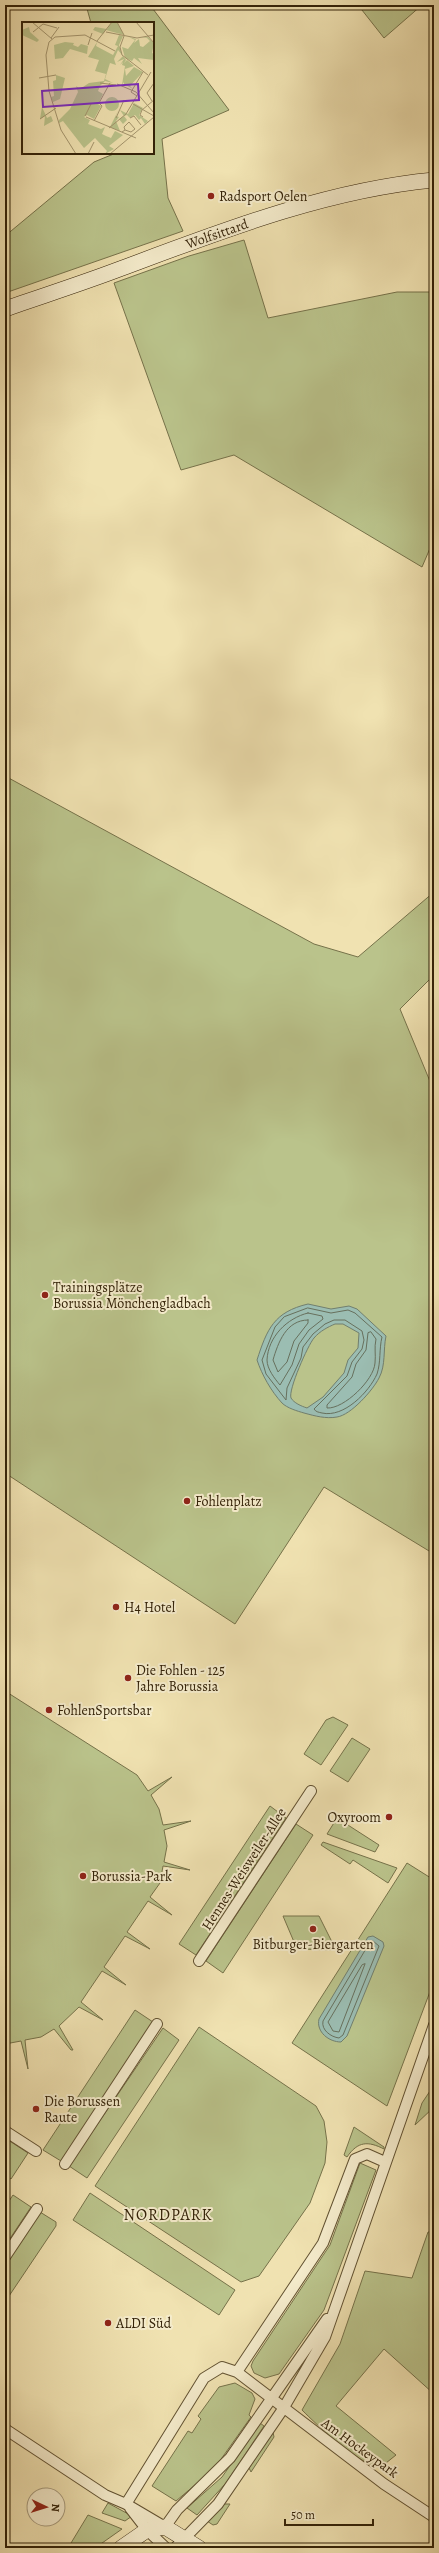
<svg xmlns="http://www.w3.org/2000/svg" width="439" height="2553" font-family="Alegreya,serif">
<rect width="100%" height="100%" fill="#f0e2b1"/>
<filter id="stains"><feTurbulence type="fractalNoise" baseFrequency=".005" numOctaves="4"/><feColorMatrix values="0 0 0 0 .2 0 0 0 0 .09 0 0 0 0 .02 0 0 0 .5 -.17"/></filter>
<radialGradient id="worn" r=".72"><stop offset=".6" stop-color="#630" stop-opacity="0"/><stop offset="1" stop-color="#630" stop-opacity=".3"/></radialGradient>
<path fill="#bac38b" stroke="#76724a" d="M86 5H150L229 110 162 139 168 198 183 231 5 293V236L94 162 116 153H153V23H91Z
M358 5H422L384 38Z
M244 240 268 318 397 292H434V539L422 567 234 455 181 470 114 283 189 256Z
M5 776 314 944 358 957 434 892V975L400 1009 434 1091V1554L324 1487 235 1624 5 1473Z
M5 1691 137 1775 148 1791 172 1777 151 1795 159 1809 163 1825 191 1821 164 1830 167 1846 164 1862 190 1870 163 1866 160 1883 150 1897 172 1915 148 1901 127 1932 150 1949 125 1936 104 1967 126 1985 102 1971 81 2002 103 2020 79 2007 59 2026 73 2050H71L54 2029 41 2037 25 2040 28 2069 21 2041 5 2044Z
M333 1717 348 1725 321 1765 304 1754 326 1720Z
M352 1738 370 1749 348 1782 330 1771Z
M270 1806 286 1818 196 1955 179 1944Z
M337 1818 379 1845 375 1852 327 1834Z
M296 1824 313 1835 223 1973 206 1961Z
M323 1842 397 1868 388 1883 353 1860 350 1864 321 1845Z
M407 1863 434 1880V1981L387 2106 292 2043Z
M283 1916H319L336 1950 297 1949Z
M135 2010 153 2022 61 2161 43 2150Z
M199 2027 316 2106 324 2121 327 2142 325 2163 310 2203 259 2276 241 2282 95 2186Z
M163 2028 179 2040 87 2178 69 2166Z
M434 2085V2107L415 2125 422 2103Z
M354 2127 384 2147V2149C368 2141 358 2141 347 2157L344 2155Z
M5 2138 28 2153 11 2179 5 2175Z
M360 2163 376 2170 324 2310 279 2374 265 2378 254 2373 251 2366 253 2361 330 2245Z
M90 2193 235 2290 219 2315 73 2220Z
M13 2195 31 2207 5 2246V2207Z
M40 2212 56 2222V2226L5 2302V2265Z
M428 2232H434V2394L384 2349 336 2406 396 2455 381 2467C361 2467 317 2425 302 2410L340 2344 365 2271 412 2278Z
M235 2383 252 2393 255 2399 249 2415 251 2417 214 2469 176 2501 152 2486 188 2431 192 2433 201 2419 198 2416 219 2387Z
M260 2423 264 2426 226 2483 197 2515 187 2508 222 2477Z
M273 2432 274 2437 251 2472 249 2468Z
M108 2503 132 2516 125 2521 102 2513Z
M224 2504H230L217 2524 213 2525 207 2521Z
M88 2515 122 2529 95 2548H68Z"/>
<path fill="#9bbdb2" stroke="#717f6e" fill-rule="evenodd" d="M308 1304 331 1309 349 1306 357 1309 386 1336C383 1350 386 1365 379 1378 373 1390 351 1415 337 1417 326 1419 315 1416 304 1413 297 1411 287 1408 282 1403 271 1391 262 1375 257 1360 267 1329 274 1312 308 1304ZM335 1324H343L359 1333 358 1348 348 1360 344 1373 323 1397 307 1408C301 1406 294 1403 291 1398 288 1390 308 1345 314 1338 320 1331 328 1327 335 1324Z
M373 1936 383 1942 384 1946 347 2036 341 2042C329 2042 316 2032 319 2019L368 1937Z"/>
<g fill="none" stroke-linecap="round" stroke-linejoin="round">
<path stroke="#67705d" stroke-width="1" d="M308 1308 331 1313 348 1310 355 1313 382 1337C379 1349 381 1362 377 1374 369 1392 344 1418 322 1413 318 1412 316 1412 314 1409L347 1376 352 1362 362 1349 364 1340 362 1331 345 1320H334L325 1324 313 1334 303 1347 301 1358 287 1388 286 1400 266 1374 262 1360 275 1327 284 1317Z
M308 1313 322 1316 323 1319 309 1330 299 1344 292 1365 280 1385C275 1379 267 1369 267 1360 268 1337 287 1318 308 1313Z
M308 1320V1323L294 1341 287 1362 278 1372 273 1360C278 1343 286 1320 308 1320Z
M371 1332 376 1339C374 1348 376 1354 375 1363 374 1380 344 1409 327 1408V1405L352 1377 356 1364 366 1350 368 1333Z
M373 1941 379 1946 343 2035 339 2038C331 2037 321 2030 323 2021L370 1942Z
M365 1964 339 2032 333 2031 328 2022 362 1965Z"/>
<defs>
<path id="street" d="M199 1961 311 1791
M5 2131 36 2151
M65 2164 157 2024
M5 2257 37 2209
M237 2372 323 2243 355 2159 367 2154 385 2162
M5 2429 105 2495 126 2504 165 2527 177 2510 230 2458 327 2319
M126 2504 204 2378 222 2367 237 2372 384 2484 434 2517
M130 2508 147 2530 166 2548
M175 2548 218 2504 283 2409 325 2337 434 2025"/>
<path id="secondary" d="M5 309C42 296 80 284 117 270 219 232 325 190 434 180
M121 2548 147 2530 165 2527 199 2548"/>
</defs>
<use href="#street" stroke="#625232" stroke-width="12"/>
<use href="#secondary" stroke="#332208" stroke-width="16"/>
<use href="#street" stroke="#f5eccc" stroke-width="10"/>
<use href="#secondary" stroke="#f5eccc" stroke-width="15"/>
</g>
<g fill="#8f2418" stroke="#f5eccc" stroke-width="1.5">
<circle cx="211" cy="196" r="4"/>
<circle cx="45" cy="1295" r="4"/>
<circle cx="187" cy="1501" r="4"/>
<circle cx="116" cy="1607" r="4"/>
<circle cx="128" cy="1678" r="4"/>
<circle cx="49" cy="1710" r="4"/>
<circle cx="389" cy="1817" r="4"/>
<circle cx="83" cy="1876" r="4"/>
<circle cx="313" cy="1929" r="4"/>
<circle cx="36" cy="2109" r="4"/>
<circle cx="108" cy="2323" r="4"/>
</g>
<g text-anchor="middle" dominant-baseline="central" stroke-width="4" stroke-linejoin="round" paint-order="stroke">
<g font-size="14" fill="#332208" stroke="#f5eccc" text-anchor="start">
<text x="219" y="196">Radsport Oelen</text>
<text x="53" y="1287">Trainingsplätze<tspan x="53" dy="16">Borussia Mönchengladbach</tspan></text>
<text x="195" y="1501">Fohlenplatz</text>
<text x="124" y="1607">H4 Hotel</text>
<text x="136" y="1670">Die Fohlen - 125<tspan x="136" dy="16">Jahre Borussia</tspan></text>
<text x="57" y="1710">FohlenSportsbar</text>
<text x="381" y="1817" text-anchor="end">Oxyroom</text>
<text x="91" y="1876">Borussia-Park</text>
<text x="313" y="1944" text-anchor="middle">Bitburger-Biergarten</text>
<text x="44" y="2101">Die Borussen<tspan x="44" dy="16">Raute</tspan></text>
<text x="116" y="2323">ALDI Süd</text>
</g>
<g font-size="14" fill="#332208" stroke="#f5eccc">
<text transform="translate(217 234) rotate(-19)">Wolfsittard</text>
<text transform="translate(244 1869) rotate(-57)">Hennes-Weisweiler-Allee</text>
<text transform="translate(360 2448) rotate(36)">Am Hockeypark</text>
</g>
<g font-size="16" letter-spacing="1" fill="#332208" stroke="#f5eccc">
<text x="168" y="2215">NORDPARK</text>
</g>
</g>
<g transform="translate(22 22)">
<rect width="132" height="132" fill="#f0e2b1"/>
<path d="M90 0H95L102 13 84 8 81 12 71 8 73 5 85 7ZM7 5 8 10 17 18 15 20 0 13V8ZM97 13 101 14 97 23 100 33 96 28 92 37 94 43 88 41 83 57 91 61 83 59 78 64 76 69 81 72 76 82 79 84 72 97 65 93 62 95 68 98 66 102 79 107 83 105 80 112 84 114 89 116 93 109 101 113 87 124 92 127 83 132 85 129 73 116 62 126 41 99 37 101V98L48 87 56 70 54 64 58 67 67 61 82 59 84 52 73 49 77 38 66 35 75 20 74 24 91 33 96 24 93 23ZM107 15 114 17 112 21 117 17 118 24 121 25 128 19 125 16H119L126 15 132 21 130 31 132 32V38L116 36 120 42 112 36 110 39 103 36 100 25 106 27 113 18ZM43 20 52 21 51 23 56 25 59 22 66 24 65 32 48 27 41 36 33 37 32 23ZM101 34 104 38 102 41 105 38 112 44 103 47 104 54 112 45 121 50 108 64 111 67 102 62V51V60L100 63 103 44 100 43 101 40 98 43H95H98L102 37 95 40ZM34 53 43 56 38 77 31 80 29 75 32 74 31 59 34 58ZM83 82a7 7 0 1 1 14 0a7 7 0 1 1-14 0ZM112 81 121 86 117 93 126 99 123 102 119 96 117 98 113 93 108 96 105 93 102 94 105 98 101 102 97 97 94 99 98 109 88 105 96 89 94 94 97 95 94 99 102 94 98 88 106 92ZM20 85 25 96 29 94 31 99 22 104 23 94 18 97Z" fill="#bac38b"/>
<path fill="none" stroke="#a4956d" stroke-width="1" d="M10 0 30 17M95 0 102 13M114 0 132 21M11 10 21 2 35 6M84 10 115 16 132 13M102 14 98 25 100 33 126 53M29 16 37 5M75 19 90 0M66 23 70 11M17 56 34 53M78 61 94 63M95 62 114 70 132 91M115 74 109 70 121 50M130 79 125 71 132 61M111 82 132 94M63 94 69 82M64 95 114 116M121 95 118 93 120 88 132 78M94 96 102 78M108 96 112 94 119 103M18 97 34 86M72 99 80 84 77 81 88 61M87 106 104 92 129 50M100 110 103 108 109 110 113 107 107 100 102 105 103 108M54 132 39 108 27 69 24 33 27 20 33 15 63 13 93 29M66 132 72 120M88 132 132 95"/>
<path fill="#7b2cbf" fill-opacity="0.15" stroke="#7b2cbf" stroke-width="2" d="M116 62 117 78 21 85 20 69Z"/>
<rect width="132" height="132" fill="none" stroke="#332208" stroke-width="2"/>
</g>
<rect width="439" height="2553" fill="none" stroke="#f0e2b1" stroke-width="20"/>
<rect x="6" y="6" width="427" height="2541" fill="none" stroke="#332208" stroke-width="2"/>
<rect x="10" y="10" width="419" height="2533" fill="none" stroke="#332208"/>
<g transform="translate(46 2507) rotate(94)"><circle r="19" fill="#f5eccc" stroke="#a79b7e"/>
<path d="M0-3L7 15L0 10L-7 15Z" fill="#8f2418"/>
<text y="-6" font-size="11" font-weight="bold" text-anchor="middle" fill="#332208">N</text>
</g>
<path d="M285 2519v6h88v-6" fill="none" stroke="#332208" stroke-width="2"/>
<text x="291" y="2519" font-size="12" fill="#332208" stroke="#f5eccc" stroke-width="3" paint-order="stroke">50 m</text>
<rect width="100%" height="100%" filter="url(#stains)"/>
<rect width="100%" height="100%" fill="url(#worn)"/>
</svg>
